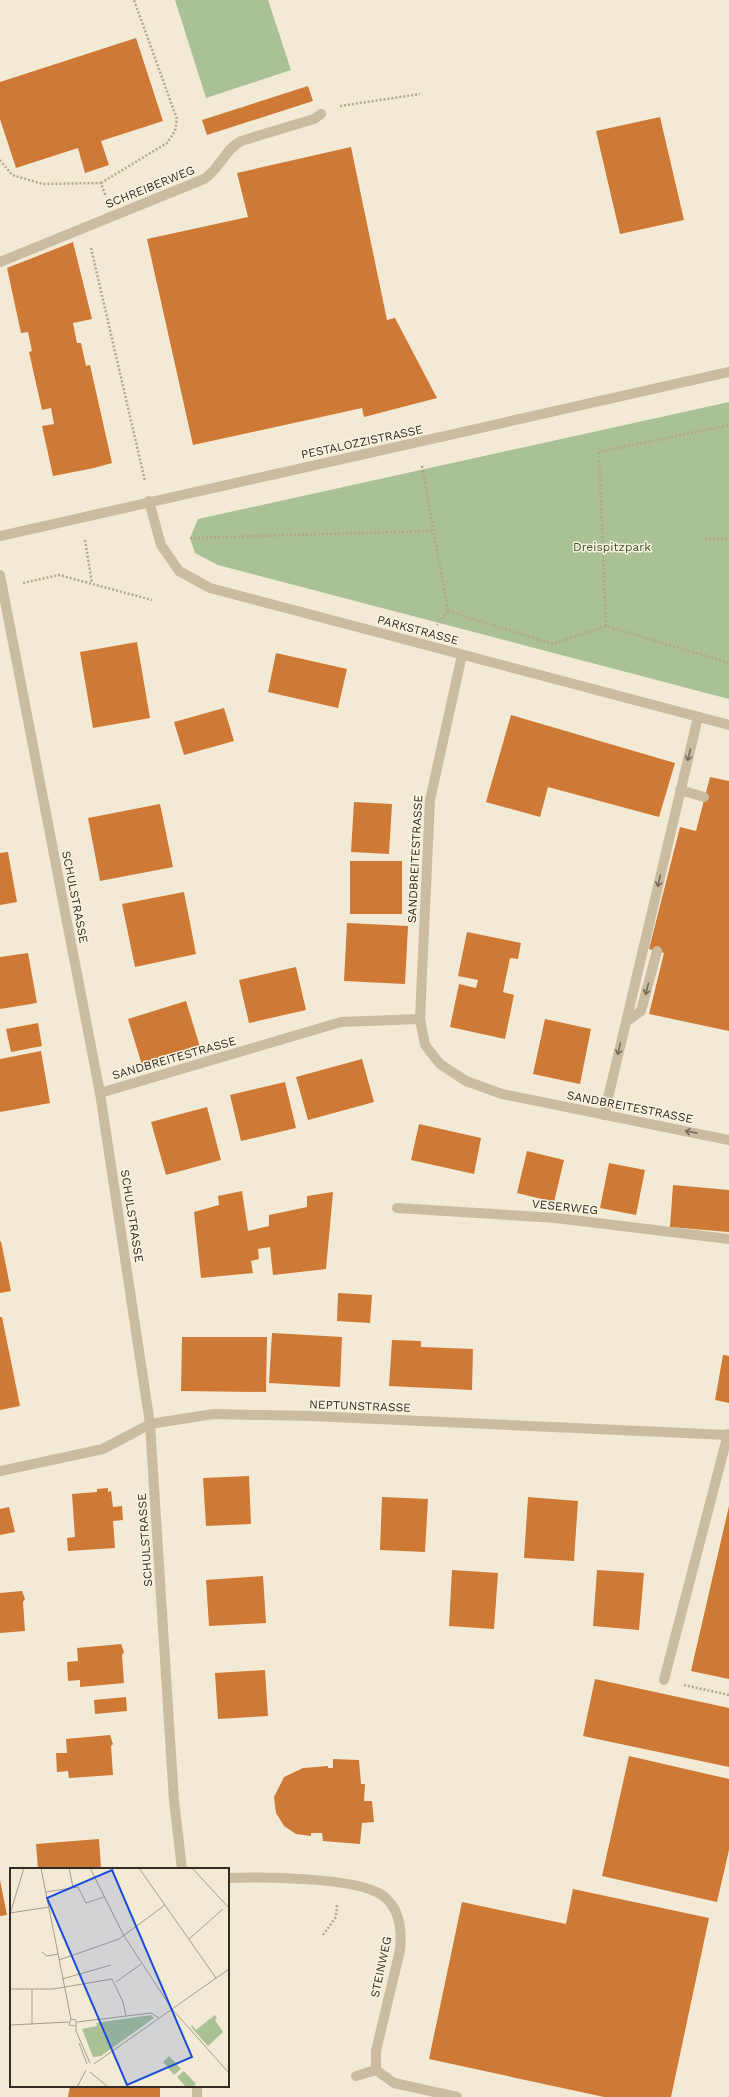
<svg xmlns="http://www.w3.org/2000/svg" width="729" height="2097" font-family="'Work Sans',sans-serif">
<rect width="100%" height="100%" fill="#f2ead4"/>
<path fill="#a9c194" d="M175 0H268L291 70 206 98Z
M729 402V699L218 565 195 553 190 538 198 519Z"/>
<path fill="#ce7936" d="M136 38 163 121 101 141 109 165 85 173 78 148 16 168 0 119V82Z
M308 86 313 101 207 135 202 120Z
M660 117 684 220 620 234 596 131Z
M351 147 387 320 395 318 437 398 364 417 362 408 193 445 147 239 248 217 237 173Z
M73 242 92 319 73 323 77 343H81L86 366 90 365 112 463 94 468 53 476 42 426 54 424 51 408 42 410 29 352 32 351 28 332 21 333 7 268Z
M137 642 150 718 93 728 80 652Z
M276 653 347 669 338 708 268 692Z
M224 708 234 741 184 755 174 722Z
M511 715 675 763 659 817 548 787 540 817 486 802Z
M710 777 729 781V1031L649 1014 664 953 649 949 680 827 696 831Z
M354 802 392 804 389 854 351 852Z
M160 804 173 867 100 881 88 818Z
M8 852 17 902 0 905V853Z
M350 861H402V914H350Z
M184 892 196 954 135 967 122 904Z
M347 923 408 926 405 984 344 981Z
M467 932 521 943 518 959 510 958 503 992 514 995 505 1039 450 1027 459 984 476 988 478 980 458 976Z
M28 953 37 1003 0 1009V957Z
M296 967 306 1010 249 1023 239 980Z
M186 1001 200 1047 142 1065 128 1019Z
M545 1019 591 1029 580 1084 533 1074Z
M38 1023 42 1046 11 1052 6 1029Z
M41 1051 50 1103 0 1112V1059Z
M362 1059 374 1102 308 1120 296 1077Z
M285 1082 296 1128 241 1141 230 1095Z
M207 1107 221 1160 166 1175 151 1122Z
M419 1124 481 1138 474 1174 411 1160Z
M527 1151 564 1160 554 1202 517 1193Z
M609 1163 645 1170 636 1215 600 1208Z
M673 1185 729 1190V1232L670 1227Z
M242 1191 248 1231 269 1226V1215L307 1207V1196L333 1192 326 1269 273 1275 270 1247 258 1249 259 1259 251 1261 253 1273 201 1278 194 1212 219 1205 218 1196Z
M1 1241 11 1291 0 1293V1242Z
M338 1293 372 1295 370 1323 337 1321Z
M0 1317H2L20 1406 0 1410Z
M272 1333 342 1337 340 1387 269 1383Z
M182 1337H267L266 1392 181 1391Z
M392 1340 421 1341V1347L473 1349 472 1390 389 1386Z
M723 1355 729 1356V1403L715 1400Z
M249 1476 251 1524 206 1526 203 1478Z
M108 1488V1492L111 1491 113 1507 122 1506 123 1520 113 1521 115 1548 68 1551 67 1538 75 1537 72 1494 97 1492V1489Z
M382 1497 428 1499 425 1552 380 1550Z
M528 1497 578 1501 574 1561 524 1558Z
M729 1506V1679L691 1671Z
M9 1507 15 1532 0 1535V1509Z
M452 1570 498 1573 494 1629 449 1626Z
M597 1570 644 1573 639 1630 593 1626Z
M263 1576 266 1623 209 1626 206 1580Z
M22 1591 25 1599 23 1602 25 1631 0 1633V1593Z
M121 1644 124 1652 122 1655 124 1683 80 1687V1680L68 1681 67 1662 78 1661 77 1648Z
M265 1670 268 1716 218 1719 215 1673Z
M595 1679 729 1708V1767L583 1736Z
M126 1697 127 1711 95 1714 94 1700Z
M110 1735 113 1744 111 1746 113 1775 69 1778 68 1771 57 1772 56 1753H67L66 1739Z
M629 1756 729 1779V1850L717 1902 602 1876Z
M333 1759 359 1760 361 1784H365L364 1801H372L374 1822 362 1823 360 1844 323 1841 322 1833H311V1836L296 1834 284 1826 276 1813 274 1797 284 1777 303 1768 328 1766V1768H333Z
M99 1839 101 1869H38L36 1844Z
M0 1880 7 1915 0 1916Z
M573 1889 709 1918 671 2097H604L429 2059 462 1902 566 1924Z
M70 2086H160V2097H68Z"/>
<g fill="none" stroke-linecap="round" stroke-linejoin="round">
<path stroke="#b6a68a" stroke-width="2.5" stroke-dasharray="2 2" stroke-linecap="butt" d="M340 106 420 94
M0 160 12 175 43 184 101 183 106 197
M101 183 167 143 175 131 177 119 134 0
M91 248 145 481
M422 466 448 611 437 625
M190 538 433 531
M705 539H729
M85 540 92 583
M23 583 59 575 152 600
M448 611 553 644 606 626 729 663
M606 626 599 452 729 425
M684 1685 729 1695
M323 1935 336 1917 337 1904"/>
<path stroke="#cabca0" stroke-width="10" d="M0 262 204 179C220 169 224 150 241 141L314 119 321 114
M680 790 704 797
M626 1022 641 1011 657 951
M604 1115 698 717
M664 1680 728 1434
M356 2076 376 2070"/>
<path stroke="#cabca0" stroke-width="10" d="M149 501 161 545 179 571 210 588 729 725
M0 575 100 1093 150 1424 174 1801 182 1869
M462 655 430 800 420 1019 425 1045 440 1064 466 1081 502 1094 729 1140
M100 1093 341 1022 420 1019
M397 1208 556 1218 729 1239
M0 1471 103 1449 150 1424 213 1414 311 1416 729 1435
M228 1878C262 1877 355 1877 382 1895 400 1908 402 1931 400 1950L376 2051V2070L394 2083 457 2097
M197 2086V2097"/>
<path stroke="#cabca0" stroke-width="10" d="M0 536 729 372"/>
</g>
<defs><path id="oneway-shaft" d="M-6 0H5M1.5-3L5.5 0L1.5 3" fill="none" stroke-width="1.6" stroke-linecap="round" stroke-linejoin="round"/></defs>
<g stroke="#776d5c">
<use href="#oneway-shaft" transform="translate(689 755) rotate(104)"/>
<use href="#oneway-shaft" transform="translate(659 881) rotate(103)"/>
<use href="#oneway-shaft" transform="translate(647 989) rotate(105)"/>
<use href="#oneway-shaft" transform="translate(619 1049) rotate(103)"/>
<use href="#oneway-shaft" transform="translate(691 1132) rotate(-169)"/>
</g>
<g text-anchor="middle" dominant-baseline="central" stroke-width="3" stroke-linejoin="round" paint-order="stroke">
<g font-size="12" fill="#332c24" stroke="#faf3e0">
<text transform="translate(150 187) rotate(-22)">SCHREIBERWEG</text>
<text transform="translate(362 442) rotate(-12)">PESTALOZZISTRASSE</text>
<text transform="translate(418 630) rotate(15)">PARKSTRASSE</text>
<text transform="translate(415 859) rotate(-87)">SANDBREITESTRASSE</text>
<text transform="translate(75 897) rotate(79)">SCHULSTRASSE</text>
<text transform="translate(174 1058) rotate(-16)">SANDBREITESTRASSE</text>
<text transform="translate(630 1107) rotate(11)">SANDBREITESTRASSE</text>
<text transform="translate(565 1207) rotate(6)">VESERWEG</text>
<text transform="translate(132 1216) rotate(81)">SCHULSTRASSE</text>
<text transform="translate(360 1406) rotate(2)">NEPTUNSTRASSE</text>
<text transform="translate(145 1540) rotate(-94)">SCHULSTRASSE</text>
<text transform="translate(381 1967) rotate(-78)">STEINWEG</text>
</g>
<g font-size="12" fill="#3a5326" stroke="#faf3e0">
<text x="612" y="547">Dreispitzpark</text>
</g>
</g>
<g transform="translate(10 1868)">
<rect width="219" height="219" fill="#f2ead4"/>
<path d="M141 147 144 150 91 188 83 189 72 161 87 158 86 155ZM205 147 207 150 205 152 213 164 198 178 181 159 182 157 186 162ZM159 188 171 201 164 207 153 194ZM174 203 186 216 182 219H176L167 209Z" fill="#a9c194"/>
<path fill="none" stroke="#a69e8e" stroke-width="1" d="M31 0 61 151M59 0 63 19M80 0 114 68 162 141 219 205M129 0 206 110M182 0 219 40M36 24 68 19 76 35 94 29M0 45 39 39M0 46 14 0M179 71 213 41M32 84 37 88 48 86M49 92 109 71 155 37M52 111 101 97M106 114 131 96M0 121H43L102 111 113 134 116 148M22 121V157M67 154 141 145 149 150M0 157 59 154M65 158 59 157 61 151 66 152V163L80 195M69 175 77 196M84 196 219 101M80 204 98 219M67 219 76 202"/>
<path fill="#1d4ed8" fill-opacity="0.15" stroke="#1d4ed8" stroke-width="2" d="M102 2 182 189 117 217 37 30Z"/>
<rect width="219" height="219" fill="none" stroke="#332c24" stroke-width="2"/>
</g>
</svg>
